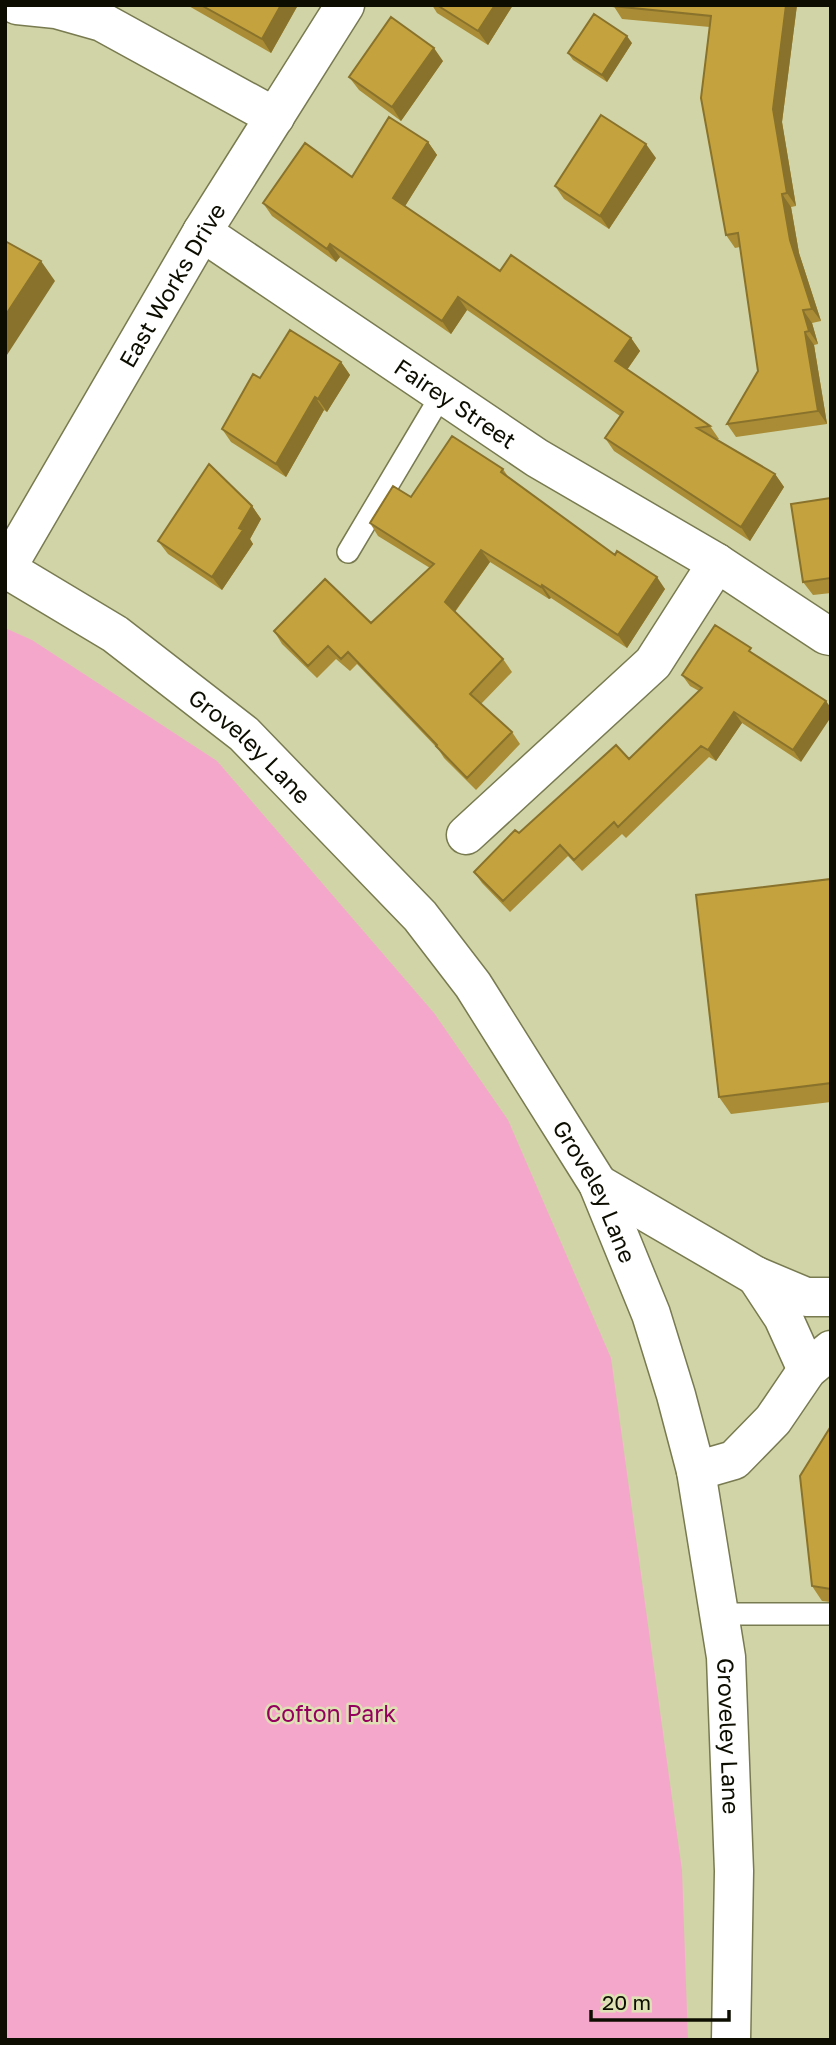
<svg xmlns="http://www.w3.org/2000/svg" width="836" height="2045" font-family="'Golos Text',sans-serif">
<rect width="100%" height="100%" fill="#d1d4a6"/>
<path fill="#f5a7cb" d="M5 628 32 640 217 761 434 1013 508 1120 611 1358 682 1870 688 2040H5Z"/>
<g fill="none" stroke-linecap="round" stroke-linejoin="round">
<defs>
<path id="lane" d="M348 552 442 394
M718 1614H831"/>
<g id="street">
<path d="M17 5 56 9 102 22 275 117"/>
<path id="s1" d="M202 232 537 458 717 563 826 635 831 636"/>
<path id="s2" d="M6 569 202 232 345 5"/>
<path d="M466 835 653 663 717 563"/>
<path d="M598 1184 756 1276 806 1297H831"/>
<path d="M756 1276 783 1317 807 1370"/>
<path d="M696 1471 734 1460 773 1420 807 1370 831 1350"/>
</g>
<g id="secondary">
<path id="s3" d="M5 568 115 634 244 734 420 916 473 985 598 1184 651 1314 676 1395 696 1471 726 1657 734 1871 731 2040"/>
</g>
</defs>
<use href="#lane" stroke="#787a50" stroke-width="24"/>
<use href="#street" stroke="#787a50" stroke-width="41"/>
<use href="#secondary" stroke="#787a50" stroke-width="41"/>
<use href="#lane" stroke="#fff" stroke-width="21"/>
<use href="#street" stroke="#fff" stroke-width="38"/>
<use href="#secondary" stroke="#fff" stroke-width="38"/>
</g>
<path fill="#a98c35" d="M187 5H298L271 53Z
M432 5H513L488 45 437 13Z
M613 5H797L782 122 796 206 791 207 799 253 821 321 812 323 818 344 814 345 827 424 736 437 727 424 758 371 740 247 735 248 726 235 710 27 622 19Z
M632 43 607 82 573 60 568 53Z
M443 61 401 121 359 90 349 77Z
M428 142 437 155 405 206 500 271 631 338 640 351 627 370 710 426 719 439H716L775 474 784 487 750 541 614 451 605 438 620 416 467 310 451 334 340 257 336 262 272 216 263 203 352 177Z
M656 158 609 229 564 199 555 186Z
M341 362 350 375 327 412 324 410 286 477 231 442 222 429 260 378Z
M503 469 509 478 615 555 665 589 627 648 551 598 549 599 490 562 455 612 503 659 512 672 481 704 512 732 520 744 476 790 444 758 439 750 357 664 350 671 336 659 317 678 282 644 274 631 371 623 430 568 378 536 370 523 411 497Z
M831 498V593L813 595 803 582Z
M252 506 261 519 250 539 253 544 222 590 168 554 158 541Z
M715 625 801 762 742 723 716 761 709 757 626 838 622 834 582 871 568 856 510 912 482 883 474 872 519 833 629 759 699 691 690 686 682 675Z
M831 879V1102L731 1114 719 1097Z
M831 1426V1602L822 1601 812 1586Z"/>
<path fill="#89722b" d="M281 5H298L271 53 262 39Z
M495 5H513L488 45 478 31Z
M786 5H797L782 122 796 206 787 193 773 109Z
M627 36 632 43 607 82 602 75Z
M434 48 443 61 401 121 392 107Z
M428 142 437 155 402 211 393 198Z
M646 144 656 158 609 229 600 216Z
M782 194 791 207 799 253 821 321 812 309 790 240Z
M330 244 340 257 336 262 327 249Z
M41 261 55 281 5 358V316Z
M458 297 467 310 451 334 442 321Z
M803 310 812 323 818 344 809 331Z
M805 332 814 345 827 424 818 411Z
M631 338 640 351 624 374 615 361Z
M341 362 350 375 327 412 318 399Z
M315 397 324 410 286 477 276 464Z
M775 474 784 487 750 541 741 527Z
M252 506 261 519 250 539 253 544 222 590 212 577Z
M481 550 490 562 453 614 445 602Z
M657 577 665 589 627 648 618 635Z
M542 585 551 598 549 599 541 587Z
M826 701 831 708V717L801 762 793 750Z
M734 712 742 723 716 761 708 750Z"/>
<path fill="#c4a33e" stroke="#89722b" stroke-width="2" d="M201 5H281L262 39Z
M437 5H495L478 31Z
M613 5H786L773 109 787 193 782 194 790 240 812 309 803 310 809 331 805 332 818 411 727 424 758 371 738 233 726 235 701 98 711 16 613 6Z
M594 14 627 36 602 75 568 53Z
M391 17 434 48 392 107 349 77Z
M601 115 646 144 600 216 555 186Z
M389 117 428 142 393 198 500 271 511 255 631 338 615 361 710 426 697 428 775 474 741 527 605 438 623 412 458 297 442 321 330 244 327 249 263 203 305 143 352 177Z
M5 241 41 261 5 316Z
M290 330 341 362 318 399 315 397 276 464 222 429 253 374 260 378Z
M452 436 503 469 501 472 615 555 617 551 657 577 618 635 542 585 541 587 481 550 445 602 503 659 470 694 512 732 467 778 436 746 437 745 348 652 341 659 328 646 308 666 274 631 325 579 371 623 434 564 370 523 393 486 411 497Z
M209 464 252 506 239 528 243 530 212 577 158 541Z
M831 498V578L803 582 791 504Z
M715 625 751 648 749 651 826 701 793 750 734 712 708 750 701 746 618 827 614 822 574 860 560 845 503 901 474 872 515 830 519 833 616 745 629 759 702 688 682 675Z
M831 879V1083L719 1097 696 895Z
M831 1426V1589L812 1586 800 1476Z"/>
<g text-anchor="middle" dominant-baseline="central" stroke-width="5" stroke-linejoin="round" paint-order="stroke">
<g font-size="23" fill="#0d0e01" stroke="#dee1b3">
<text stroke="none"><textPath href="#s2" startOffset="329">East Works Drive</textPath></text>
<text stroke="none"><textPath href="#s1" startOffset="306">Fairey Street</textPath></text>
<text stroke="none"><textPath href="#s3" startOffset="304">Groveley Lane</textPath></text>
<text stroke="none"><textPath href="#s3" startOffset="872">Groveley Lane</textPath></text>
<text stroke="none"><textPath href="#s3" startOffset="1438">Groveley Lane</textPath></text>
</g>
<g font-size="23" fill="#95005f" stroke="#dee1b3">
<text x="331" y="1713">Cofton Park</text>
</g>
</g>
<rect width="836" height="2045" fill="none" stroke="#0d0e01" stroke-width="14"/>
<path d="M591 2010v10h138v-10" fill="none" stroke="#0d0e01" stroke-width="3.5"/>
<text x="602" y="2010" font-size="21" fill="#0d0e01" stroke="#dee1b3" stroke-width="5" paint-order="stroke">20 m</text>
</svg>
